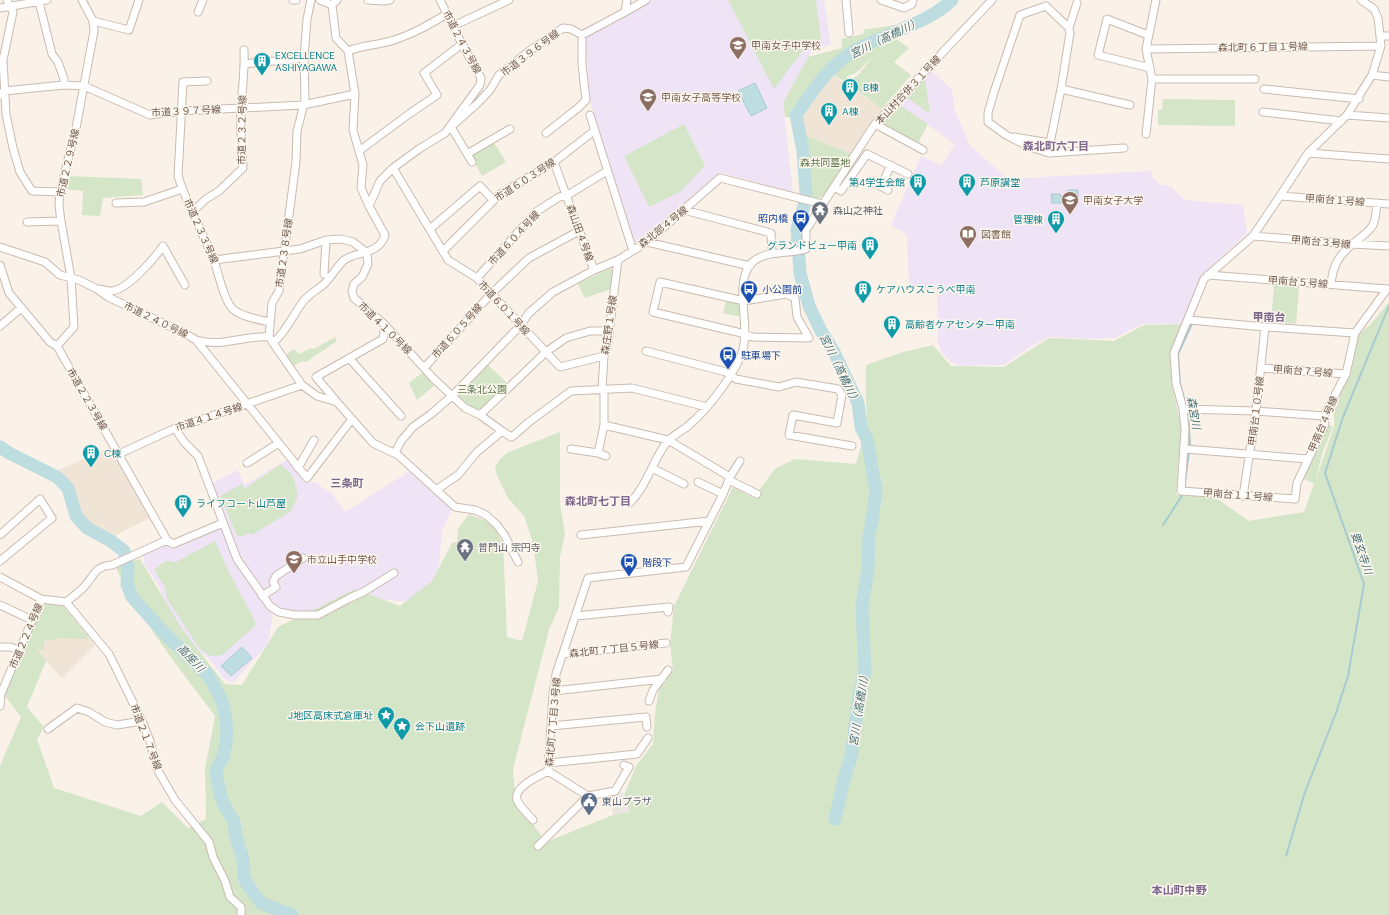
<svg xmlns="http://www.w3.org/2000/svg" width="1389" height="915" font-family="'DM Sans','Noto Sans JP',sans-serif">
<rect width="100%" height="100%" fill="#faf2e8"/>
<path fill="#f0e4d7" d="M830 73 882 109 867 127 852 154 804 135 799 118Z
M111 447 150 518 110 538 95 531 78 512 70 486 56 471Z
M61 604 95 645 62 678 34 648Z"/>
<path fill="#ebe5e1" d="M622 791 630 812 613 815 610 795 619 794Z"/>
<path fill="#efe4f6" d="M652 0H824L831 44 812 50 783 103 793 192 722 173 714 177 648 235 635 244 598 129 590 100 585 37Z
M931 71 952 89 954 108 970 145 1008 179 1152 171V177L1159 184 1171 187 1185 200 1243 205 1247 233 1210 268 1201 279 1183 323 1143 324 1115 338 1091 339 1049 337 1030 347 1004 365 960 366 951 362 941 352 938 344 937 289 910 288 909 282 907 235 891 225 921 156 941 165 955 144 899 105Z
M288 459 307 483 315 482 333 495 345 512 410 471 452 509 442 531 439 563 435 584 410 602 375 599 295 619 273 613 268 644 233 683 224 679 209 659 195 648 162 600 160 587 145 565 143 555 165 544 172 548 227 524 213 483 237 470 245 485Z"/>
<path fill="#d5e5c8" d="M728 0H816L821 40 803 50 774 89Z
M924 14 927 19 895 38 909 48 894 62 911 75 882 109 851 86 852 79 858 75 874 56 856 73 848 76 845 82 830 73 799 118 785 117 783 103 808 57 842 48V39L863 34 865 29C886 27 905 25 924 14Z
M925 77 930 114 906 97Z
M1163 99 1235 100V126L1158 125V110H1162Z
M898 104 928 124 918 143 884 126 880 123Z
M684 124 705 166 680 192 649 207 624 156Z
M804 135 852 154 823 196 818 199 810 197C809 176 808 155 804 135Z
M493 141 506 162 482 176 470 154Z
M68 176 141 179 143 195 103 198 100 216 82 215 83 191 65 189Z
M610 268 613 272 611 289 585 298 578 284Z
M1274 285 1299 287 1296 324 1271 322Z
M727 299 734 301 741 306V317L723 313Z
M1389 302V915H0V766L21 717 5 696 27 640 44 603 61 604 88 636 86 639 56 638V640L44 641V650H37L46 661 27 707 44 727 37 739 54 788 141 816 162 802 188 828 206 819 205 769 215 716C179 668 141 621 115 566L140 559 182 629 225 684 242 685 278 627 355 589 400 606 432 581 452 543 457 542 458 529 469 514 486 521 494 528 502 542 499 544H503L507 637 522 641 538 581 533 543 524 516 508 498 496 473 495 468 499 460 507 453 560 432V504L565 534 560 557 559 607 549 630 513 769 515 800 546 842 613 815 630 812 624 795 636 766 653 744 655 713 659 689 673 671 670 644 674 606 733 487 753 498 776 468 795 459 856 464 867 424 866 400V365L900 353 933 345 951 366 1004 367 1049 338 1114 341 1144 325 1182 324 1170 352 1172 385 1181 427 1176 495 1216 498 1249 521 1304 512 1314 484 1303 478 1328 425 1333 427 1323 451 1315 482 1334 427V405L1351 374 1359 334 1370 325Z
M335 337 337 341 306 362 303 361 293 366 285 355 294 349 299 354 311 348 314 349Z
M487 364 508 384 480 411 466 405 455 395Z
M423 372 434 386 417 400 409 383Z
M281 464 293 476 298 496 291 511 252 535 248 533 241 537 237 535 220 496 242 484 244 489Z
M215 541 228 570 255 621V626L222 655 210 656 199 648 167 599 165 587 154 570 165 561 176 562Z"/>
<path fill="#bedde1" stroke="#a6ccd1" d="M755 83 767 108 751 116 738 91Z
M1068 190H1078V200H1062V203H1052L1051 194H1060V196H1065L1066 193H1068Z
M242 647 252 658 231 676 221 666Z"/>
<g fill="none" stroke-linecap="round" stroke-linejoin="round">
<path stroke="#a6ccd1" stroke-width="2" d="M1186 406 1180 383 1178 354 1192 324
M1184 490 1190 444 1188 411
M1163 525 1183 494
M1286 856 1305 792 1336 713 1348 676 1364 584 1325 473 1343 417 1389 306"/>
<path stroke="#bedde1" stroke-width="13" d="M0 447 9 453 57 477 68 488 76 516 87 528 111 541 124 551 128 565 127 584 132 597 166 635 208 675 220 697 224 708 227 728 226 744 223 757 216 770 217 777 221 798 227 810 234 822 236 838 243 858 244 877 247 884 261 903 292 915
M835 819 845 775 851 758 859 695 865 672 862 607 868 569 869 534 872 522 876 490 867 439 861 427 858 403 833 350 821 331 809 306 800 273 797 229 804 206 806 192 803 151 796 115C812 93 827 67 851 53 882 33 925 26 952 0"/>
<defs>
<path id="minor" d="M7 0 13 12 3 60 6 114 13 148 20 172 32 191 60 192
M293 0H296
M311 0 307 19 304 58 305 100 297 131 296 162 279 291 272 303 269 337 302 385 317 396 337 402 373 443 379 446 398 455 455 507 475 510 486 515 497 525 505 536 518 562
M320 0 332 5 337 0
M368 0 384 1 390 0
M846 0 849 33
M881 0 904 8 912 4 913 0
M1361 0 1374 9 1378 18 1381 46 1372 75 1347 115 1308 153 1280 196 1253 236 1204 279 1174 353 1176 383 1183 409 1185 430 1181 491 1295 499 1297 483 1325 424 1324 416 1346 374 1355 333 1387 289
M39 2 52 54 58 62 64 79V85
M1046 6 1020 15 994 92 988 113V122L1006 135 1027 146 1049 153 1124 148
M0 8 47 0
M198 12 203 0
M625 12 646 0
M93 21 129 30 139 0
M453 26 509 0
M1069 28 1077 3
M1148 35 1107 19 1098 55 1150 68
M1381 36H1389
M1146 49 1381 46
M348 51C363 45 379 45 394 40 413 34 430 24 447 14
M244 64 304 58
M1372 75 1389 77
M1152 79H1255
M207 81 183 82 178 176C187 205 203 232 214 261 219 274 222 295 231 307 237 316 260 320 270 322
M1061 89 1130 105
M1264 89 1359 99
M0 95 4 91 64 85 84 86 150 115 181 111 303 105 355 94
M1263 112 1341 121
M590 115 633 251
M1347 115 1389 118
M875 124 923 150
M546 133 578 108 586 100 582 64V35L625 12 627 0
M1146 134 1152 79 1146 49 1156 0
M1014 137 1050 143 1061 89 1070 33 1069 28 1046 6
M359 151 409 114 437 95 424 73 462 44
M1308 153 1389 159
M467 154 510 129
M472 162 451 127 478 103 490 90 499 75 528 52 563 28 571 29 582 35
M393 168 448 260 477 278 560 367 604 356
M872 182 888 190
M881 186 891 165
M834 187 841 191 867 154 908 174
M1280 196 1389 204
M116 203 144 202 182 189
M369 206 380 181 393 168 419 149 445 133 480 85 481 78 462 44 440 0
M684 210 771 233 772 253
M193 211 206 199 219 191 243 168C242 148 240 128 241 109 242 89 245 70 244 50
M27 222 61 221
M430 229 480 186 493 200
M1253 236 1352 244 1389 246
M647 242 750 266
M0 247 45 262 60 275 79 280 97 289 108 297 184 333 196 340 307 478 352 419
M443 251 500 194 554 162 594 131
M214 260 300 249 326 240 341 239 353 242 367 253 368 264 362 277 354 284 352 291 354 298 385 325 433 378 465 408 480 415 502 431
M0 265 9 293 50 342 57 346 167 540
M594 270 566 195 571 193 607 171
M324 274 326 240
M1208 275 1387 289
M477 278 536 212 559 197 566 195 554 162
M660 282 744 301 786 294 795 298 797 317 809 338 753 337 737 332 653 312Z
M1331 284C1333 264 1339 255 1355 242 1361 237 1369 232 1373 225 1376 219 1376 210 1377 203
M97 289C102 289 108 291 112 291 128 289 154 259 163 246L185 285
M1189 320 1265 327 1355 333
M0 326 21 308
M196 340C221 348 244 335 269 337
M273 343C286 332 292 317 302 303 308 294 318 290 325 283 332 276 336 268 343 261 356 250 379 256 385 235L369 206 361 188 363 165 353 130 355 94 348 51 336 38 332 5
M57 346 74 327 71 278 61 221 59 206 60 192 76 128 94 31 93 21 82 0
M646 351 726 372 736 379 779 387 796 382 838 389 842 395 837 423 793 415 789 435 852 446
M349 358 401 416
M424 368 491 294 529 258 579 231
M1261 368 1346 374
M602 389 604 356 607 349 618 260
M337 402 316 377 383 339 385 325
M1183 409 1256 411 1324 416
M480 415 546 352 566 338 590 331H608
M604 425 668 440 730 477 723 494 686 567 588 578 556 674 553 694 548 771 588 796 615 791 629 767 624 765
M175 428 184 442 198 456 237 559 270 606 279 612 295 615H318L348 599 365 591 394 573
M571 449 598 453 604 425V389
M1185 449 1308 459
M395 453 401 441 413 427 431 414 453 395 520 326 529 313 553 292 594 270 618 260 647 242 720 178 822 204
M598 453 606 456
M119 454 171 430 302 385
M247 463 279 443
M298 468 314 440
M652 468 684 484
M730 477 740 461
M729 480 757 494
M698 482 723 494
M436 490 458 475 477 452 502 431 511 437 513 436 529 422 571 391 632 388 707 407
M1243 496 1256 411 1265 327
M630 503C643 489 649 473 658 456 661 451 664 445 668 441 673 435 682 431 688 426 706 411 741 368 744 344 748 321 736 286 749 266 761 249 788 255 806 249V230L875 124 992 0
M0 535 40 499 52 518 0 561
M581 535 709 521
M0 577 41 599 66 602 109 654 142 721 150 741 157 769 175 800 209 842 213 857 225 881 230 897 241 907V915
M262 596 276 587 273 582 276 576 303 558
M66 602C71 598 78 593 83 588 94 577 94 566 112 565L167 540 173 544 223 523
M0 605 32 620
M576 616 669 607 668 612
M0 647H10L20 650
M563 654 666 643
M554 691 662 679
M0 694H1L41 599
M649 701 653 690 668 670
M0 706 1 694
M551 726 646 717 647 727
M48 729 77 708 89 712 105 722 117 725 142 721
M549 763 637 754 648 738
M533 820C528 814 520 807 517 800 513 787 539 776 548 771
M538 846 588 796"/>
</defs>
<use href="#minor" stroke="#cabaaf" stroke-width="9"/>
<use href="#minor" stroke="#fff" stroke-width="7"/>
</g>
<defs>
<symbol id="school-pin" viewBox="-11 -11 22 30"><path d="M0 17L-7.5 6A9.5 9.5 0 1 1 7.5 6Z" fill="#8d6e63" stroke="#fdf6ed"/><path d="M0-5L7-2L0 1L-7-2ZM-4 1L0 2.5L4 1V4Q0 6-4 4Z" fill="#fff"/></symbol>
<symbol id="building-pin" viewBox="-11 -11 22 30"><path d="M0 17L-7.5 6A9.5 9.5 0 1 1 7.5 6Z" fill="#0f9aa8" stroke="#fdf6ed"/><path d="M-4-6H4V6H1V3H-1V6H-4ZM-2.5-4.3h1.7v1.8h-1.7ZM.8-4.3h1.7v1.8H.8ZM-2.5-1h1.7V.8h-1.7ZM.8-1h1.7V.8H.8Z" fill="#fff"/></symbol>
<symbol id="university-pin" viewBox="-11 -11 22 30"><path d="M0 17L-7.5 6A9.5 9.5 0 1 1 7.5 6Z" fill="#8d6e63" stroke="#fdf6ed"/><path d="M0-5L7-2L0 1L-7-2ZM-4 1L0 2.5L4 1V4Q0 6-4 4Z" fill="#fff"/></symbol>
<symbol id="temple-pin" viewBox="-11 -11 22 30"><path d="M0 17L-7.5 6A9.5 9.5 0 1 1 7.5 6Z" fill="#6b7280" stroke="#fdf6ed"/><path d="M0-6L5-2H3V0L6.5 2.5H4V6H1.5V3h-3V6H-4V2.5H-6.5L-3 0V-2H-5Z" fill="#fff"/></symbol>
<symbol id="bus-pin" viewBox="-11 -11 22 30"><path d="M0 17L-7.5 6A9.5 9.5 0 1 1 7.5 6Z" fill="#1a4fb4" stroke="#fdf6ed"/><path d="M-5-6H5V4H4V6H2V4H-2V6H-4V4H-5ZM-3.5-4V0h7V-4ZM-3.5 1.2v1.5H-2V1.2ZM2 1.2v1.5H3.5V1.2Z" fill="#fff"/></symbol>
<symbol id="library-pin" viewBox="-11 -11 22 30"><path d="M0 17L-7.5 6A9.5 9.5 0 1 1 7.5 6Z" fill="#8d6e63" stroke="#fdf6ed"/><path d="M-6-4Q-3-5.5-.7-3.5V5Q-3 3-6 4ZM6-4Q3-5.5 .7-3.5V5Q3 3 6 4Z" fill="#fff"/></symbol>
<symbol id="sight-pin" viewBox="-11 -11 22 30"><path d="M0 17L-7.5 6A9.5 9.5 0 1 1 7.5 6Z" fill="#0f9aa8" stroke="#fdf6ed"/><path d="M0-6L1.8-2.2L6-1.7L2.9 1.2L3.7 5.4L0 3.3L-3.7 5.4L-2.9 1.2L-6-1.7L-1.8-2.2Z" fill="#fff"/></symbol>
<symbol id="civic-pin" viewBox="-11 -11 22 30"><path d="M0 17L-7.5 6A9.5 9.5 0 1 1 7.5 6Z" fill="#5c6f8a" stroke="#fdf6ed"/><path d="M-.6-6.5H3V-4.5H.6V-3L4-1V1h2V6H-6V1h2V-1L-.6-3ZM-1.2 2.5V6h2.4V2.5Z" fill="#fff"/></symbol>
</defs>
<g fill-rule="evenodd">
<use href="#school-pin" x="728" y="35" width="20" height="27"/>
<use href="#building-pin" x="252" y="51" width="20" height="27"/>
<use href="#building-pin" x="840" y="77" width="20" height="27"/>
<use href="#school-pin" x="638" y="87" width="20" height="27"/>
<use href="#building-pin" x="819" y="101" width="20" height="27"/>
<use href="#building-pin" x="908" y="172" width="20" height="27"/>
<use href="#building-pin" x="957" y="172" width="20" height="27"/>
<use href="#university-pin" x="1060" y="190" width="20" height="27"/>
<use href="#temple-pin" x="810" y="200" width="20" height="27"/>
<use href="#bus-pin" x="791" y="208" width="20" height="27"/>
<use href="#building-pin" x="1046" y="209" width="20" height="27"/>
<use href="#library-pin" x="958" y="224" width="20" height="27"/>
<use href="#building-pin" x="860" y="235" width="20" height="27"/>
<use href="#bus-pin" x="739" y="279" width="20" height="27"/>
<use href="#building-pin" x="853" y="279" width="20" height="27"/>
<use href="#building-pin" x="882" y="314" width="20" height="27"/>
<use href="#bus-pin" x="718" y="345" width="20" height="27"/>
<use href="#building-pin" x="81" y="443" width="20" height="27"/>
<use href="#building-pin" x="173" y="493" width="20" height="27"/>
<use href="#temple-pin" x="455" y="537" width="20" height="27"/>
<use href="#school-pin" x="284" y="549" width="20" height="27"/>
<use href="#bus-pin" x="619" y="552" width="20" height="27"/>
<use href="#sight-pin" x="376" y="705" width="20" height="27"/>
<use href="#sight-pin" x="392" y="716" width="20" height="27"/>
<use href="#civic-pin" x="579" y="791" width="20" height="27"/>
</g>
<g text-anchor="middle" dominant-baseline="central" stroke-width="3" stroke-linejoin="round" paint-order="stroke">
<g font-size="10" fill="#705a4f" stroke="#fdf6ed">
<text transform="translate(462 42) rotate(62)">市道２４３号線</text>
<text transform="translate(1263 47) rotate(-1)">森北町６丁目１号線</text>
<text transform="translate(530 53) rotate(-37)">市道３９６号線</text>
<text transform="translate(908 90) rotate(-47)">本山村合併３１号線</text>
<text transform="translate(186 111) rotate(-3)">市道３９７号線</text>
<text transform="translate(242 130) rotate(-89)">市道２３２号線</text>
<text transform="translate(68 163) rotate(-77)">市道２２９号線</text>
<text transform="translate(525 180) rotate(-33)">市道６０３号線</text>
<text transform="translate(1335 200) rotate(4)">甲南台１号線</text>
<text transform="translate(663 227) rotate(-39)">森北部４号線</text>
<text transform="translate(201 231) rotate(66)">市道２３３号線</text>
<text transform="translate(580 233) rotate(70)">森山田４号線</text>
<text transform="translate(514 238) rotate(-47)">市道６０４号線</text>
<text transform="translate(1321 242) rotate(5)">甲南台３号線</text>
<text transform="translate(284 253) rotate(-82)">市道２３８号線</text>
<text transform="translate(1298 282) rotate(4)">甲南台５号線</text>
<text transform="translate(504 308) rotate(47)">市道６０１号線</text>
<text transform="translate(156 320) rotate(26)">市道２４０号線</text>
<text transform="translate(609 325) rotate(-82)">森庄野１号線</text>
<text transform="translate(385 328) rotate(44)">市道４１０号線</text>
<text transform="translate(457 331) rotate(-48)">市道６０５号線</text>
<text transform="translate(1303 371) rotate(4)">甲南台７号線</text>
<text transform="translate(87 399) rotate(60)">市道２２３号線</text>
<text transform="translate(1256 411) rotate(-83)">甲南台１０号線</text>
<text transform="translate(209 417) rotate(-18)">市道４１４号線</text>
<text transform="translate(1323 424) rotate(-67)">甲南台４号線</text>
<text transform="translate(1238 495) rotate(4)">甲南台１１号線</text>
<text transform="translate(26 636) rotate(-67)">市道２２４号線</text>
<text transform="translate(614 649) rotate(-6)">森北町７丁目５号線</text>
<text transform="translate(553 722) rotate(-85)">森北町７丁目３号線</text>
<text transform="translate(146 737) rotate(69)">市道２１７号線</text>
</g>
<g font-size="10" fill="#785e54" stroke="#fdf6ed" text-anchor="start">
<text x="751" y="45">甲南女子中学校</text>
<text x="661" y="97">甲南女子高等学校</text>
<text x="1083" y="200">甲南女子大学</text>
<text x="981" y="234">図書館</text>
<text x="307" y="559">市立山手中学校</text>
</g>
<g font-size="10" fill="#0d838f" stroke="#fdf6ed" text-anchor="start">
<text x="275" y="55">EXCELLENCE<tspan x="275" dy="12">ASHIYAGAWA</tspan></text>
<text x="863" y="87">B棟</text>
<text x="842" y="111">A棟</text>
<text x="905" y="182" text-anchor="end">第4学生会館</text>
<text x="980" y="182">芦原講堂</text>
<text x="1043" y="219" text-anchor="end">管理棟</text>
<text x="857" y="245" text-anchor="end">グランドビュー甲南</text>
<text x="876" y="289">ケアハウスこうべ甲南</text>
<text x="905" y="324">高齢者ケアセンター甲南</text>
<text x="104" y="453">C棟</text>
<text x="196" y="503">ライフコート山芦屋</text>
<text x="373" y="715" text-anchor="end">J地区高床式倉庫址</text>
<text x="415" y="726">会下山遺跡</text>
</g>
<g font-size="10" fill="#5a7a4c" stroke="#fdf6ed">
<text x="825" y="162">森共同墓地</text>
<text x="482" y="389">三条北公園</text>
</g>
<g font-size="10" fill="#5b616d" stroke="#fdf6ed" text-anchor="start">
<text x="833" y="210">森山之神社</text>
<text x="478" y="547">普門山 宗円寺</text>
</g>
<g font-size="10" fill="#164399" stroke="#fdf6ed" text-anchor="start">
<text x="788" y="218" text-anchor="end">昭内橋</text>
<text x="762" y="289">小公園前</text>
<text x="741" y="355">駐車場下</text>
<text x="642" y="562">階段下</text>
</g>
<g font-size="10" fill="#4e5e75" stroke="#fdf6ed" text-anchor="start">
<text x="602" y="801">東山プラザ</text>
</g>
<g font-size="11" font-style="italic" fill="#48737a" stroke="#fdf6ed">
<text transform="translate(885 38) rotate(-26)">宮川（高橋川）</text>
<text transform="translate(840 369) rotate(64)">宮川（高橋川）</text>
<text transform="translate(1194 413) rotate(80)">森宮川</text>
<text transform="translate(1362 553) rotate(71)">要玄寺川</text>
<text transform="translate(191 658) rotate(46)">高座川</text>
<text transform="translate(859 708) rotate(-81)">宮川（高橋川）</text>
</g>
<g font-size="11" font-weight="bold" fill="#7e668c" stroke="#fdf6ed">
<text x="1056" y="146">森北町六丁目</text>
<text x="1269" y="317">甲南台</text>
<text x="347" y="483">三条町</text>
<text x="598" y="501">森北町七丁目</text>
<text x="1179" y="890">本山町中野</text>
</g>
</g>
</svg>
